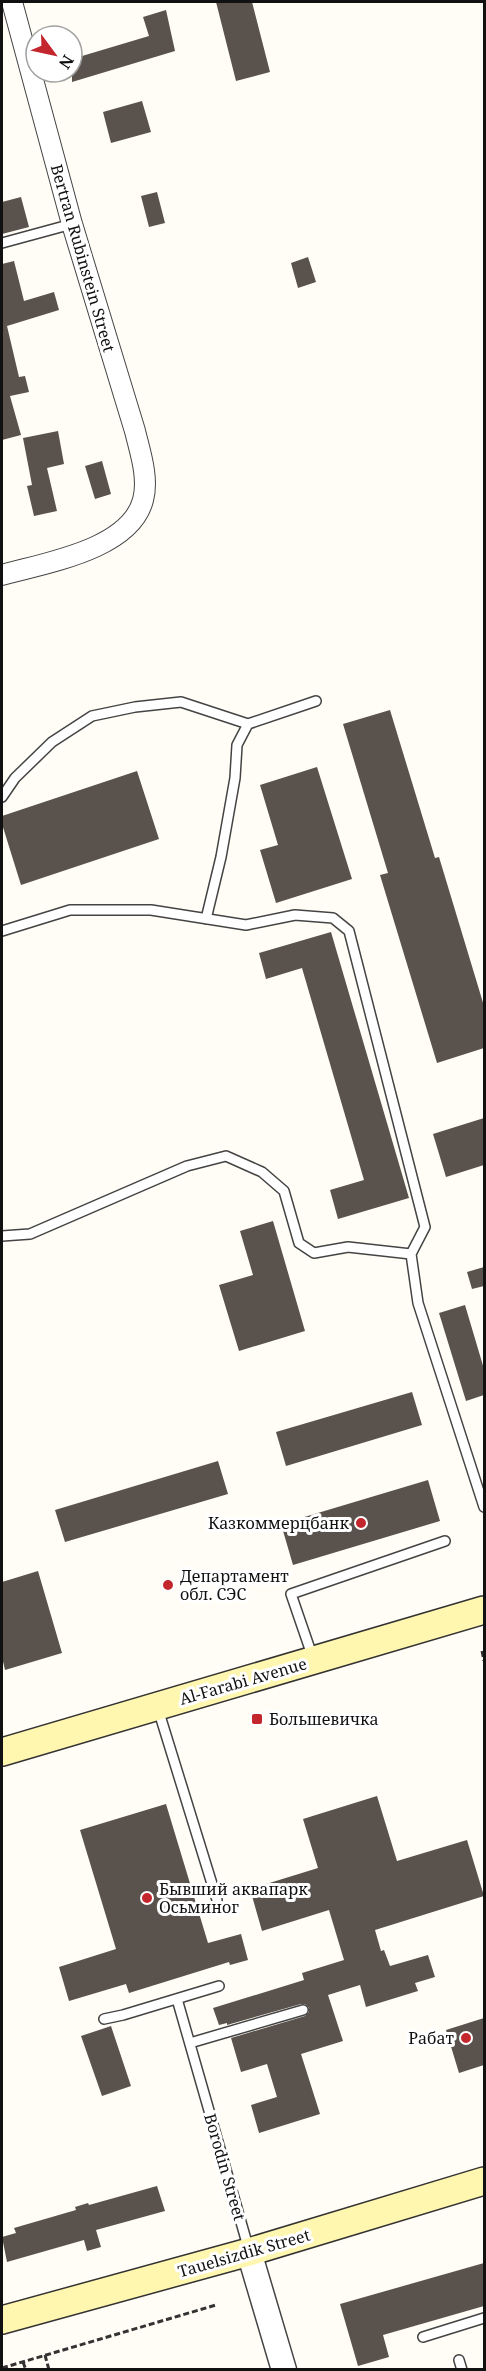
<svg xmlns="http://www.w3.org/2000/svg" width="486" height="2371" font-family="'Noto Serif',serif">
<rect width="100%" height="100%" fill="#fffdf5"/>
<path fill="#5a524d" d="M216 2H252L270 72 236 81Z
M166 10 175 51 72 82V59L149 36 143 17Z
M142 101 151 132 111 143 103 112Z
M157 192 165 223 149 227 141 196Z
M21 197 29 227 2 234V202Z
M308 257 316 282 298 288 291 263Z
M14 261 24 301 54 292 59 310 7 326 19 377 25 376 29 392 10 396 21 435 2 440V264Z
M58 431 64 464 47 468 57 511 34 516 27 486 32 485 23 438Z
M102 461 111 494 95 499 85 466Z
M390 710 435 858 439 857 484 1006V1048L437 1063 380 875 388 873 343 724Z
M317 767 352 879 276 903 260 850 278 845 260 785Z
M137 771 159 839 21 885 2 824V816Z
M331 932 409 1198 338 1219 330 1190 364 1180 302 968 266 979 259 953Z
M484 1118V1165L446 1177 433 1134Z
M273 1221 305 1331 239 1351 219 1285 253 1275 240 1231Z
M484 1267V1286L472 1289 467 1272Z
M465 1305 484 1369V1395L466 1401 439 1313Z
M412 1392 422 1425 286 1466 276 1432Z
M218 1461 228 1494 65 1542 55 1510Z
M428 1480 440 1521 293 1565 281 1524Z
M38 1571 62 1653 5 1670 2 1657V1582Z
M377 1796 397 1861 467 1840 484 1896 375 1930 381 1951 384 1950 390 1966 428 1955 435 1977 415 1983 418 1991 366 2007 360 1985 328 1995 343 2041 301 2054 320 2114 259 2133 251 2105 277 2097 267 2064 241 2072 231 2038 305 2016 309 2012V2008L305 2004H301L227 2025V2023L219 2025 213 2008 304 1980 302 1973 344 1960 329 1910 262 1931 250 1889 318 1868 303 1819Z
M166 1804 208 1943 241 1934 248 1960 230 1965 229 1962 129 1993 126 1984 69 2001 59 1967 116 1949 80 1830Z
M484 2018V2065L459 2073 446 2030Z
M111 2026 131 2086 102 2096 81 2036Z
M157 2186 165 2211 96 2230 101 2247 87 2251 84 2240 7 2262 2 2237 16 2233 14 2228 76 2210 75 2207 88 2203 89 2205Z
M484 2263V2306L383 2335 389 2357 358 2366 340 2304Z"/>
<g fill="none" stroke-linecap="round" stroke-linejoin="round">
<defs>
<path id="service" d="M2 243 72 224
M2 797 15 778 52 742 92 716 135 707 181 702 248 724
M206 919 221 857 235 778 237 745 248 724 316 701
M2 931 70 910H151L246 925 295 915 333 918 349 931 425 1227 411 1254 418 1303 484 1507
M2 1236 30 1234 187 1166 226 1156 262 1172 284 1191 299 1243 314 1253 348 1247 411 1254
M313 1658 291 1594 445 1541
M158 1709 217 1900
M177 1999 249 2250
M104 2019 123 2015 219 1986
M190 2043 303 2010
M423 2337 484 2318
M459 2360 462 2370"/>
<path id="minor" d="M2 575C44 563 130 550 143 500 149 478 140 452 135 431L72 224 12 2"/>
<path id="tertiary" d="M249 2252 284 2370"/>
<path id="secondary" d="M2 1752 484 1610
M2 2320 249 2252 484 2181"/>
</defs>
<use href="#service" stroke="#444" stroke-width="12"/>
<use href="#minor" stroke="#444" stroke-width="22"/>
<use href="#tertiary" stroke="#444" stroke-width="27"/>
<use href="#secondary" stroke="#333" stroke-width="30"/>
<path stroke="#333" stroke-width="3" stroke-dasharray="6 3" stroke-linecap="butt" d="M482 1651 484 1661
M45 2355 49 2370
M23 2362 26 2370
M2 2368 216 2305"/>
<use href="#service" stroke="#fff" stroke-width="9"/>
<use href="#minor" stroke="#fff" stroke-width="20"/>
<use href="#tertiary" stroke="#fff" stroke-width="24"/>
<use href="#secondary" stroke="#fff6b0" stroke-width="27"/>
</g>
<g fill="#c4262e" stroke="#fff" stroke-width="2">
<circle cx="361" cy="1523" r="6"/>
<circle cx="168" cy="1585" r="6"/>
<rect x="251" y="1713" width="12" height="12" rx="3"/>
<circle cx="147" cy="1898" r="6"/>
<circle cx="466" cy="2038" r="6"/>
</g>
<g text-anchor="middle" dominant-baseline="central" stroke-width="6" stroke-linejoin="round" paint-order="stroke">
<g font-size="16" fill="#111" stroke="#fff">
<text transform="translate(83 258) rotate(74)">Bertran Rubinstein Street</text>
<text transform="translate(243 1681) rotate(-16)">Al-Farabi Avenue</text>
<text transform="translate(225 2167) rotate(74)">Borodin Street</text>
<text transform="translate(244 2253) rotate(-16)">Tauelsіzdіk Street</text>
</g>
<g font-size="16" fill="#111" stroke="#fff" text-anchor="start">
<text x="349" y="1523" text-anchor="end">Казкоммерцбанк</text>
<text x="180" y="1576">Департамент<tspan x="180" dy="18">обл. СЭС</tspan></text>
<text x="269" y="1719">Большевичка</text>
<text x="159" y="1889">Бывший аквапарк<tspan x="159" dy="18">Осьминог</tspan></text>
<text x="454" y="2038" text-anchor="end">Рабат</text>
</g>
</g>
<rect width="486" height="2371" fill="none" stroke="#111111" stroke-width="6"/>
<g transform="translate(54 54) rotate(123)"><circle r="28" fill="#ffffff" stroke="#a0a0a0" stroke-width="1.5"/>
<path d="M0-4.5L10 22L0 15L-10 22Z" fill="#c4262e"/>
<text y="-9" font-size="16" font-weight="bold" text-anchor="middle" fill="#111111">N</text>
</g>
</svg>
